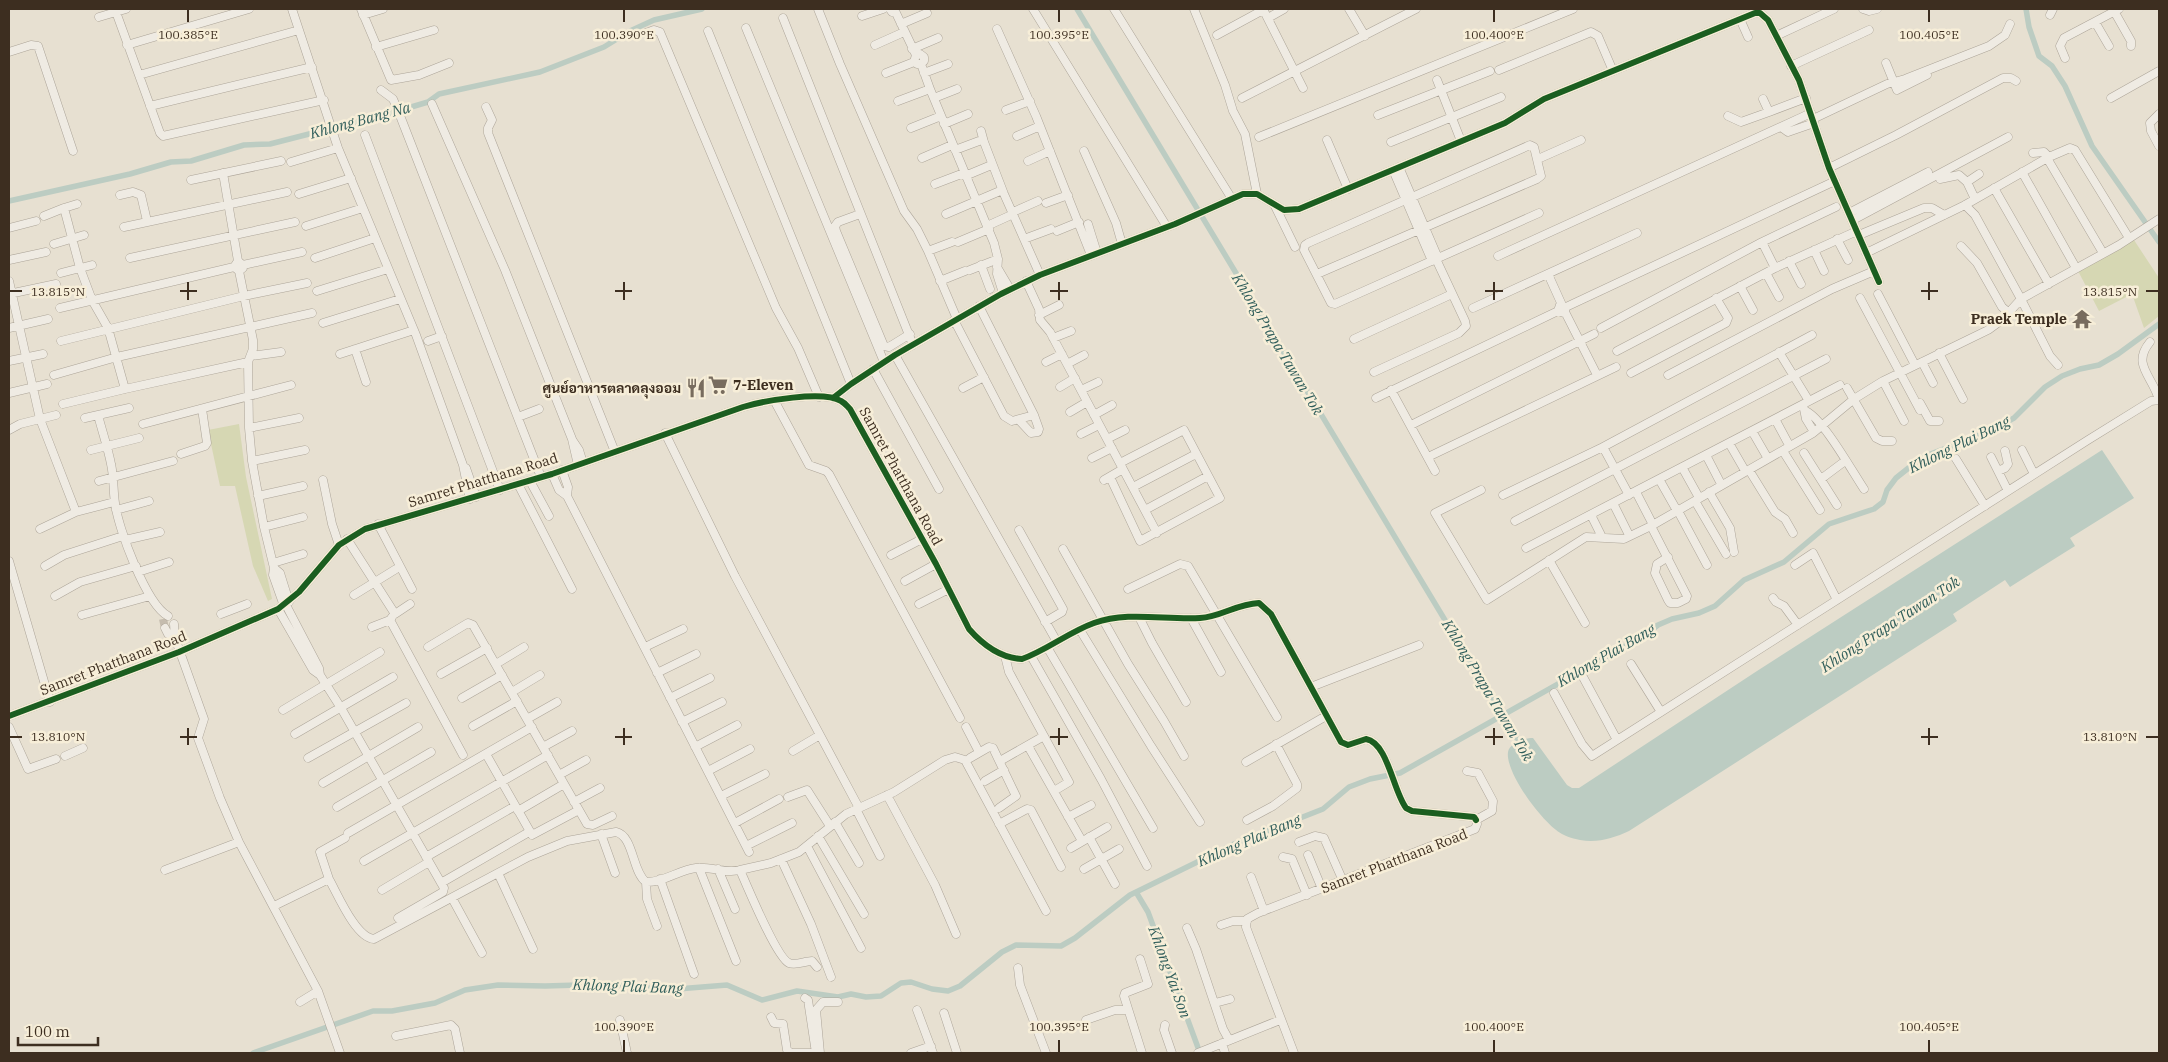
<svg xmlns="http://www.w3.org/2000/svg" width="2168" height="1062" font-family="'IBM Plex Serif',Sarabun,serif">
<rect width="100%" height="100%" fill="#e7e0d1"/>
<path fill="#d6d7b3" d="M2132 237 2159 278V316L2144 328 2132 294 2099 311 2077 269Z
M239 424 246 477 272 599 268 601 253 566 235 486H220L208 430Z"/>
<path fill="#bcccc2" d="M2102 450 2134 498 2070 538 2075 546 2010 587 2005 580 1953 614 1957 621 1629 831C1614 838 1598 843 1580 840 1575 839 1567 837 1562 834 1544 825 1505 773 1508 752 1509 743 1525 738 1533 738L1567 785 1572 788H1579L1757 671Z"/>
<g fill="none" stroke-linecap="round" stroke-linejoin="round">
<path stroke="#bcccc2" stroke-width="5.5" d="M1077 9 1522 748
M2026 9 2029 27 2039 56 2052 66 2065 86 2092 146 2159 242
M9 201 130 174 171 162 191 161 244 145 270 144 391 113 428 102 439 94 540 72 604 47 630 31 654 20 702 9
M1136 892 1148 912 1200 1053
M253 1053 373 1011H392L435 1003 465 990 498 985 545 986 613 984 665 990 727 985 762 1000 797 991 838 997 851 994 866 997 881 996 901 983 911 982 932 989 948 991 960 986 1002 952 1016 945 1061 946 1075 938 1130 895 1234 844 1323 809 1349 787 1370 779 1400 773 1645 635 1658 625 1672 619 1699 613 1715 606 1744 580 1784 562 1829 524 1874 509 1883 502 1887 490 1896 478 1911 466 1928 455 1990 431 2014 418 2045 387 2062 376 2080 369 2099 365 2118 354 2159 324"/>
<path stroke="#c5bcae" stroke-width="8" stroke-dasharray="8 4" stroke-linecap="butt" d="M163 619 165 628"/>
<defs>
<path id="minor" d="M292 9 338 148 416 335 463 465 470 499
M361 9 391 80 419 75 449 63
M818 9 840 64 904 211 917 229 928 251 957 319
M890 9 892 12 896 13 916 55
M1033 9 1167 227
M1114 9 1232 199
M1194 9 1225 85 1233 111 1245 134 1257 194
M1263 9 1303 88
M1349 9 1365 36
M1863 9 1869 11 1877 9
M2114 11 2131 41V46
M116 12 160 133 163 136 324 100
M363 15 383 9
M2050 15 2053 9
M862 16 883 9
M99 17 126 9
M783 18 913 345
M1268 18 1284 9
M1740 19 1748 37
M2095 22 2109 46
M901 24 927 13
M746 28 884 362
M997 29 1036 116 1091 255
M708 31 851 384
M646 33 654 30 660 32 776 308 798 348 819 397
M1217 35 1263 10
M1776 36 1834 9
M127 45 249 9
M875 45 904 32
M376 47 434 30
M912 49 938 38
M9 52 31 45 38 46 73 151
M2065 58 2060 46 2064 38 2119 9
M1886 63 1897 90 1927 75
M921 64H917L914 62 916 55 920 54 924 57V61L921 64 930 89 994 243 998 259 997 274 1003 293
M1791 66 1869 30
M1499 70 1591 32 1598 36 1613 71
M886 73 914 62
M924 73 948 64
M139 75 299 30
M1437 80 1461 141
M381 90 393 99 399 113 541 477
M934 98 957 89
M1242 98 1416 9
M2111 98 2159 71
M1763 99 1769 112 1806 98
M898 101 930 89
M432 104 505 270 572 439 578 465
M150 106 312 67
M486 107 492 120 488 128V133L615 452
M1006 110 1030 101
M2159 114 2150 123 2151 131 2159 146
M1378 115 1490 71
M1728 116 1741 122 1769 112
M1813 119 1887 84 1905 79 1989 46 2005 35 2010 24
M944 124 968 114
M1781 127 1788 132 1814 123
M911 128 941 116
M981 131 984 142 1004 194 1040 275
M365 135 500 490
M1017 136 1040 126
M1259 137 1573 9
M1327 140 1348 189
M1391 142 1501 97
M955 150 979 141
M1084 151 1116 223 1122 244
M2033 153 2044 152 2049 157
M922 158 952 145
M2047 158 2103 253
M1538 159 1581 140
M1028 161 1050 151
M291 162 338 148
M1399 167 1438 258
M1829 168 1896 135 2003 78H2011L2016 81
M1393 170 1432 261
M2022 172 2076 268
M223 173 238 261 243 265V268L239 271 234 267 238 261
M965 176 989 166
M1940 179 1959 175 1967 182 1975 199
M191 180 281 161
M1967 182 1979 174
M935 184 964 173
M1994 188 2049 284
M299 194 351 178
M120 195 133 192 141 195 147 221
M1046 203 1068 195
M1965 205 1975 215 2021 299 2119 245 2159 219
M1275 206 1295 247
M64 208 77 204
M1013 212 1038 201
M1849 213 1928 172
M860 214 838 222 835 226 836 231 884 346 889 347 910 334
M946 214 1000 191
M44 216 64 208 80 268 92 300 108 328 125 389
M1853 220 2008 137
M1088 224 1097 253
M306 226 363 208
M987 226 1009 216
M124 227 287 192
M9 228 36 221
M1057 231 1079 222
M1859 235 1924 208H1932L1944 215
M1024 239 1051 229
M1837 239 1848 260
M958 242 989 229
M1762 242 1775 268
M54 244 84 235
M1961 246 1977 263 2002 307 2008 312
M1814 250 1824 271
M928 251 952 242
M1866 253 1965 205 2049 157 2070 148 2075 150 2129 238
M1498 256 1811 113
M130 258 295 222
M315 258 375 238
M9 260 46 252
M1789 261 1801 284
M243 265 302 252
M981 265 990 289
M997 267 1010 289
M970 270 998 259
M239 271 253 340V349L248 362 249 428 252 461 264 527 274 568 273 575 284 606
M61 273 92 265
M1766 273 1779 297
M1317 274 1537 179 1541 176 1534 147 1530 145 1308 243 1305 245 1304 250 1331 303 1335 304 1539 213
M1548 274 1562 305
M9 281 40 419 76 512
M940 281 965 271
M1026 281 1039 309 1040 320 1050 332 1157 533
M1740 286 1753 310
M317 291 388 269
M9 294 56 284
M1878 294 1915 365
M1860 298 1920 410
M979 306 1034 415 1039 429 1038 432 1031 433 1019 420
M1566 307 1835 181
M60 308 234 267
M1473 308 1637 233
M1565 312 1597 375
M1039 315 1059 305
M954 320 1004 416 1012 421 1034 415
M323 323 400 299
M9 328 48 319
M1601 328 1762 242 1836 207
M1053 338 1071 331
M1354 339 1452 294
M61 341 244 296 307 283
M428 341 442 336
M2150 342C2131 365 2153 376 2159 400
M355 349 366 382
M1617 351 1775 268 1857 231
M1779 352 1809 401
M1939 353 1963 399
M340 354 414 330
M895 355 1057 642
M251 356 281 352
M9 361 43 354
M1046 362 1062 354
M1922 362 1933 383
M1067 364 1084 355
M873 369 939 489
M1374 372 1459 333 1466 326 1465 321 1436 259
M1631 373 1726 323 1728 318 1716 298
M54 375 117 357 312 313
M1668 375 1832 289 1874 271
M1883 381 1904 421
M1060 387 1075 378
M963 388 984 377
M1847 388 1876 438 1882 441H1892
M1081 390 1098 382
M1391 390 1435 471
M9 393 47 384
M833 398 851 384 895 355 1001 294 1040 275 1175 224 1243 194H1257L1284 210 1299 209 1505 123 1544 99 1755 13H1760L1768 20 1799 80 1829 168 1879 282
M1376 398 1558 311 1564 313 1566 307 1560 305 1558 311
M774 400 809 465 826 471 829 474 960 718
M1920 403 1930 421H1939
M63 404 125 389 248 362
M1804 409 1806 419 1814 432
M1806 411C1823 419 1852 471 1864 489
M1070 412 1087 402
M98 415C102 431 108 448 111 464 114 477 113 490 115 503 118 528 146 604 168 616
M1094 415 1112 405
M518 417 539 409
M85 418 129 408
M1775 419 1789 445
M143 424 291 385
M1411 425 1594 334
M249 428 299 418
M9 430 20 424 56 415
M1752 431 1767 457
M665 433 735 576 859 808
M1081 434 1099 425
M1107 439 1125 430
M573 441 579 450 583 463
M1729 443 1744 469
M1603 447 1629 495
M91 450 139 438
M2022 450 2034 474
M1783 451 1820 510
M1804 453 1837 505
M181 454 205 446 207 443 202 409
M1706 455 1720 482
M1428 457 1616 367
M1991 457 2008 491
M1092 458 1112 448
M1956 459 1985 506
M252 461 305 450
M1682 467 1697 494
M466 468 476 497
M562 470 568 487 567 496
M1749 470 1775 512 1785 519 1793 533
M1998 471 2005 468 2008 464 2005 451
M552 474 559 490 567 496 749 852
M1110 477 1140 541 1220 498 1184 430 1120 463
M1659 479 1676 509
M1821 479 1845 461
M323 480 332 524 339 545
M1104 480 1123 469
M99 481 173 461
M530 481 549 516
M518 484 572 589
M1133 487 1196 454
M1481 490 1435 513 1487 600 1586 537 1624 539 1651 526 1813 433 1854 399 1883 381 1988 330 2003 319 2021 299 2050 356 2058 365
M1636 492 1651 521
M1709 492 1730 528 1734 552
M1503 495 1603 447 1812 335
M258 496 303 486
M1695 501 1726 554
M1613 503 1628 533
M116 510 149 501
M1145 510 1208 476
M1678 511 1707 565
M1591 515 1601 535
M1515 521 1826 359
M378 524 412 589
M1651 526 1687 596 1686 599 1678 603H1670L1668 600 1655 573 1657 564 1668 557
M264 527 303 517
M40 529 76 512 114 502
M1019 530 1063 609 1062 612 1045 622
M347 539 395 614 410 604
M125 540 160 532
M1526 548 1840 385
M1063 549 1128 664 1164 721 1184 756
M891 555 922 539
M1549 560 1585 623
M9 561 50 702
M273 563 303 554
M1795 565 1813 553 1837 600
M45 566 64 555 123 536
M274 568 280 573 289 602
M138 572 169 562
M905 581 936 564
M1128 589 1180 564 1188 566 1277 717
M354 595 396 569
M55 596 80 582 136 566
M1773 598 1776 602 1784 606 1798 625
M919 604 947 590
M286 605 319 668 320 675
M278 609 313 670 320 675 341 708 444 888 443 892 398 918
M221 614 247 604
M82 615 150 596
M1139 617 1152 643 1186 702
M1191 618 1221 672
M390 620 463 755
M174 624 175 638 204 719 198 738 220 798 239 842 318 991 340 1053
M372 627 390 620 392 617
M165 628 168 634 174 636
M1080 630 1151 746 1200 822
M428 647 468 623 473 625 587 824 593 825 612 816
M645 647 683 629
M1047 647 1153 828
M1005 656 1009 672 1069 782 1054 791
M1031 656 1101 779 1147 866
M496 664 524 647
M1631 664 1661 712
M657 673 696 654
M441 674 487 648
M1583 677 1617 740
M1311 687 1419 645
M512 692 540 675
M1554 693 1582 744 1592 756 2088 440 2151 401 2159 400
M462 698 502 675
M670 698 710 678
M283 710 380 652
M9 716 179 652 278 609 299 592 339 545 365 529 552 474 743 407C763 401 823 390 841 401 845 403 847 406 850 409L936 564 969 629C983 645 1000 658 1022 659 1047 650 1069 632 1094 623 1128 611 1164 620 1200 618 1221 617 1236 604 1259 603L1271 614 1341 742 1348 745 1366 739C1388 743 1393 791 1406 808L1412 811 1474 817 1476 820
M527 719 557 702
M682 722 722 702
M473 726 517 701
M9 727 28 769 56 759
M966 727 979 752
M295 734 393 677
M1028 746 1082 841
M543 747 572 731
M695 747 737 725
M793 751 820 735
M486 754 532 835 579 810
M65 756 83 748
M308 758 406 703
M970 758 989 747 993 748 1016 796 999 808
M1000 761 1044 736
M1246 762 1326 716
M708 771 750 749
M1467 771 1478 773 1493 801 1492 811 1476 820
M559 775 586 760
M985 781 1004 770
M323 783 418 727
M887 795 935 885 956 934
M721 796 765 774
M788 797 807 790 830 826
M574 802 600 788
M337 807 431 752
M856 809 880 856
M518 811 564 784
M1068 817 1091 805
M1247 820 1273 806 1297 788V784L1276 744
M835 822 859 863
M735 823 779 799
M999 824 1027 809 1031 810 1061 867
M348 833 532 727
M601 834 615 873
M818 836 864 914
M1089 837 1115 884
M1299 842 1315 836 1324 838 1343 881
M746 846 792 823
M807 846 861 948
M1071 848 1107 827
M1308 855 1322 889
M426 857 515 806
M1283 857 1292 859 1307 895
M781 859 811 924 831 977
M364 861 548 755
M699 868 736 961
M718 869 735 909
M1084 869 1119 849
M165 870 239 842
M740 870 771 863 799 852 846 814 894 792 945 760 955 757 965 760 1046 911
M498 873 533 949
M1251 877 1264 911
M329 879 320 852 345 838
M660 879 694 974
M646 882 647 899 657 926
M441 883 529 832
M382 890 429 862
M452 898 482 953
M274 906 329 879C338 895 356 938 374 939L528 857 567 841 616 832C634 836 632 872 646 882 662 883 679 870 696 868 711 866 725 874 740 870 747 886 777 958 789 963 796 966 805 961 812 961L817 967
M1221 925 1233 921H1247
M1187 928 1196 949 1223 1029 1229 1040
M1140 959 1148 984 1125 993 1124 996 1142 1053
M1018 968 1020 985 1046 1053
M805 998 808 1000 816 1053
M300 1002 318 991
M1215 1003 1230 999
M917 1010 933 1053
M944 1013 957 1053
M771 1017 774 1023 783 1024 787 1050 791 1053
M620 1020 627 1053
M1086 1020 1115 1010H1127
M1165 1025 1164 1030 1172 1053
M396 1036 451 1025 455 1029 460 1053
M1222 1043 1225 1053
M793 1053H816
M820 1053 816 1010 823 1002H838
M911 1053 931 1046
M1198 1053 1280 1020
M1294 1053 1249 935 1246 927 1247 919 1258 913 1475 829 1477 824 1476 820"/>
</defs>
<use href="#minor" stroke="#ada599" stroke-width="9"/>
<use href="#minor" stroke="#efebe3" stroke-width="8"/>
<defs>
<path id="cycleway" d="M833 398 851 384 895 355 1001 294 1040 275 1175 224 1243 194H1257L1284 210 1299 209 1505 123 1544 99 1755 13H1760L1768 20 1799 80 1829 168 1879 282
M9 716 179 652 278 609 299 592 339 545 365 529 552 474 743 407C763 401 823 390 841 401 845 403 847 406 850 409L936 564 969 629C983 645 1000 658 1022 659 1047 650 1069 632 1094 623 1128 611 1164 620 1200 618 1221 617 1236 604 1259 603L1271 614 1341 742 1348 745 1366 739C1388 743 1393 791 1406 808L1412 811 1474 817 1476 820"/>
</defs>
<use href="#cycleway" stroke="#f7eed8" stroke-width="9"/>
<use href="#cycleway" stroke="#1b5e20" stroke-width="6"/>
</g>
<path fill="none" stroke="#3d2e20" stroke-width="2" d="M188 10V22M624 10V22M1059 10V22M1494 10V22M1929 10V22M188 282V300M624 282V300M1059 282V300M1494 282V300M1929 282V300M10 291H22M180 291H197M615 291H632M1050 291H1068M1485 291H1503M1921 291H1938M2146 291H2158M188 728V745M624 728V745M1059 728V745M1494 728V745M1929 728V745M10 737H22M180 737H197M615 737H632M1050 737H1068M1485 737H1503M1921 737H1938M2146 737H2158M624 1040V1052M1059 1040V1052M1494 1040V1052M1929 1040V1052"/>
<defs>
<symbol id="temple-bare" viewBox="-9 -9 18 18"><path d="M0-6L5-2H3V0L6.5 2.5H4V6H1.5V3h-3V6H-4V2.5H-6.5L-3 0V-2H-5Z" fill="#786c5e" stroke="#f7eed8" stroke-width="2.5" paint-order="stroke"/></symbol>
<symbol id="supermarket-bare" viewBox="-9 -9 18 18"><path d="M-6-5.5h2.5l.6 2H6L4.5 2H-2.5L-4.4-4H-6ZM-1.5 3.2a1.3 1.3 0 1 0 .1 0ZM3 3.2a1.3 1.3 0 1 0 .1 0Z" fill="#786c5e" stroke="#f7eed8" stroke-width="2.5" paint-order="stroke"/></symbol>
<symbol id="restaurant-bare" viewBox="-9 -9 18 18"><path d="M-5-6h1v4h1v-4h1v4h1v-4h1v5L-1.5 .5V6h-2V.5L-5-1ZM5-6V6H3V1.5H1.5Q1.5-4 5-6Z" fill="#786c5e" stroke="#f7eed8" stroke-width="2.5" paint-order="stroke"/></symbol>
</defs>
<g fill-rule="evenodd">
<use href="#temple-bare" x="2068" y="305" width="28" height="28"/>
<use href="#supermarket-bare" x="704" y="371" width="28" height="28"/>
<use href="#restaurant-bare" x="682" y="374" width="28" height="28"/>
</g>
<g text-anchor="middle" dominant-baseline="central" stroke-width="5" stroke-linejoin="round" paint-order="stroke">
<g font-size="14" font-weight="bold" fill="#3d2e20" stroke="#f7eed8" text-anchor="end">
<text x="2067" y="319">Praek Temple</text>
<text x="733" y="385" text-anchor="start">7-Eleven</text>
<text x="681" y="388">ศูนย์อาหารตลาดลุงออม</text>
</g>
<g font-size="14" fill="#3d2e20" stroke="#f7eed8">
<text transform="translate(901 476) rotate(61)">Samret Phatthana Road</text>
<text transform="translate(483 480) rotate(-17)">Samret Phatthana Road</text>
<text transform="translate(113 663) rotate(-21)">Samret Phatthana Road</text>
<text transform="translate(1394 861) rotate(-21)">Samret Phatthana Road</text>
</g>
<g font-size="15" font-style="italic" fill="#2f5d5a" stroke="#f7eed8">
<text transform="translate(360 120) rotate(-15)">Khlong Bang Na</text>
<text transform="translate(1278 344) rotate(59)">Khlong Prapa Tawan Tok</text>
<text transform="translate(1959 444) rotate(-26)">Khlong Plai Bang</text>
<text transform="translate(1890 624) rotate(-33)">Khlong Prapa Tawan Tok</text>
<text transform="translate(1606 655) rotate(-30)">Khlong Plai Bang</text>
<text transform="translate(1488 690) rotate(59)">Khlong Prapa Tawan Tok</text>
<text transform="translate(1249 840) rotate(-23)">Khlong Plai Bang</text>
<text transform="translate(1170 972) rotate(70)">Khlong Yai Son</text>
<text transform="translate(628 986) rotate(2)">Khlong Plai Bang</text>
</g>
</g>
<g font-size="12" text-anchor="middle" fill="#3d2e20" stroke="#f7eed8" stroke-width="5" stroke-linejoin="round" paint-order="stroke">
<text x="188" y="39">100.385°E</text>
<text x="624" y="39">100.390°E</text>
<text x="1059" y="39">100.395°E</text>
<text x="1494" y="39">100.400°E</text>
<text x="1929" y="39">100.405°E</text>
<text x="58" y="296">13.815°N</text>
<text x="2110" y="296">13.815°N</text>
<text x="58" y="741">13.810°N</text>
<text x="2110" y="741">13.810°N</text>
<text x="624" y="1031">100.390°E</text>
<text x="1059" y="1031">100.395°E</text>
<text x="1494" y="1031">100.400°E</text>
<text x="1929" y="1031">100.405°E</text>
</g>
<rect width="2168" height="1062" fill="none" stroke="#3d2e20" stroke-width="20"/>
<path d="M18 1037v8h80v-8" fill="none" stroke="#3d2e20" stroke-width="2.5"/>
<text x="25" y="1037" font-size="15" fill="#3d2e20" stroke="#f7eed8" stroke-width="4" paint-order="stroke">100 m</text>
</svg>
